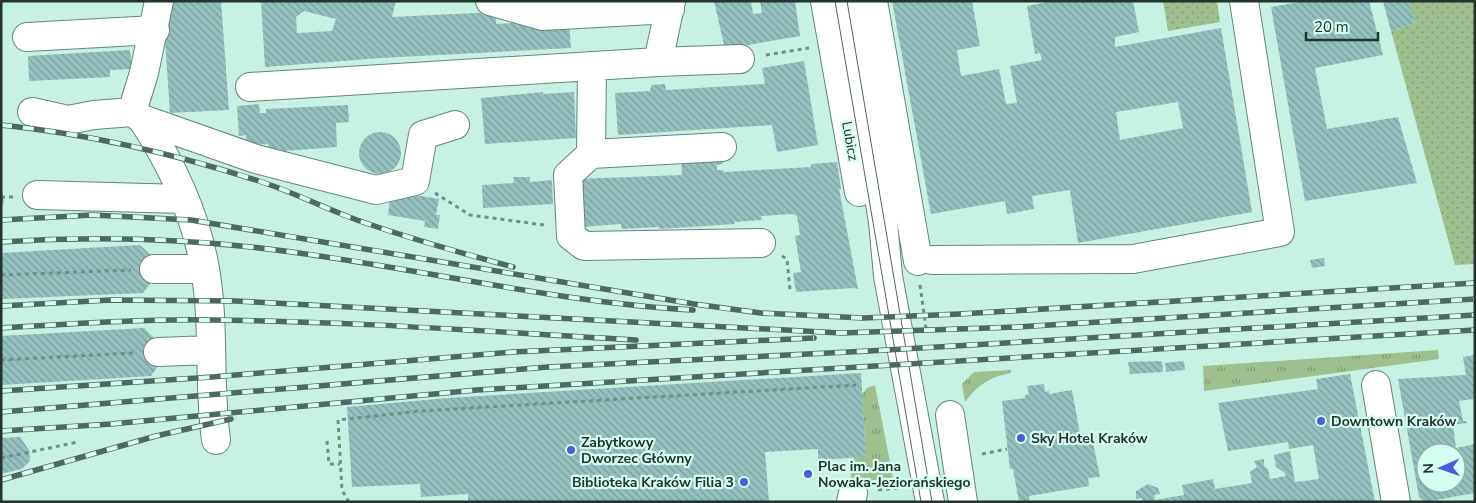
<svg xmlns="http://www.w3.org/2000/svg" width="1476" height="503" font-family="'Nunito Sans',sans-serif">
<defs>
<pattern id="grass-tufts" width="24" height="20" patternUnits="userSpaceOnUse" patternTransform="scale(1.25)"><rect width="24" height="20" fill="#a0bf8f"/><path d="M3 7l-1-3M5 7V3M7 7l1-3M15 17l-1-3M17 17v-4M19 17l1-3" fill="none" stroke="#829c75"/></pattern>
<pattern id="park-dots" width="8" height="8" patternUnits="userSpaceOnUse" patternTransform="scale(1.25)"><rect width="8" height="8" fill="#a0bf8f"/><path d="M2 2h.1M6 6h.1" fill="none" stroke="#829c75" stroke-width="1.8" stroke-linecap="round"/></pattern>
<pattern id="building-back-hatch" width="6" height="6" patternUnits="userSpaceOnUse" patternTransform="scale(1.25)"><rect width="6" height="6" fill="#95c1c0"/><path d="M-1 5l2 2M0 0l6 6M5-1l2 2" fill="none" stroke="#799e9c"/></pattern>
</defs>
<rect width="100%" height="100%" fill="#c7f1e3"/>
<path fill="url(#grass-tufts)" d="M1438 350 1439 359 1204 391 1203 366Z
M1011 370V373C989 377 978 385 965 402L962 384 974 372Z
M875 385 893 478 851 482V462L855 457 866 456 862 394 867 388Z"/>
<path fill="url(#park-dots)" d="M1163 1H1217L1220 22 1168 31Z
M1409 1H1475V264L1455 265 1391 31 1415 24Z"/>
<path fill="url(#building-back-hatch)" fill-rule="evenodd" d="M169 1H221L229 110 170 113 163 11Z
M261 1H396L392 17 496 12V24L569 20 571 48 381 58 265 67ZM304 11 336 19 332 31 297 33 296 17Z
M714 1H751L753 14 762 13 760 1H795L800 36 725 49Z
M892 1H972L980 46 957 50 961 76 999 69 1006 104 1017 103 1010 66 1042 60 1040 53 1035 54 1027 6 1053 1H1133L1139 32 1115 37V47L1221 28 1252 212 1078 243 1070 190 1032 196 1034 209 1007 214 1005 201 931 214ZM1178 102 1183 128 1120 140 1116 112Z
M1305 1H1369L1383 55 1315 68 1327 129 1398 117 1417 183 1305 201 1271 7Z
M1383 1H1409L1415 24 1391 31Z
M130 50 132 69 110 70V77L29 81 28 56Z
M804 61 818 145 777 152 772 125 618 135 615 93 650 91 651 85 665 84 666 90 765 84 762 68Z
M543 92V94L574 92 576 138 485 144 481 98Z
M259 104 260 113H266V109L348 105 349 122 336 123 337 147 269 152 268 144 246 145V135L239 136 237 106Z
M359 153a21 21 0 1 1 42 0a21 21 0 1 1-42 0Z
M722 152 723 164 717 165V170H723L724 172 811 167V164L837 162 841 189H839L858 289 853 288 796 292 793 273 801 272 795 236 800 235 797 216 792 214 761 216 762 220 734 222 735 224 659 229V227L622 229 621 224 582 227 578 179 682 175 681 155Z
M513 177H530V182L552 180 553 204 483 208 482 185 514 183Z
M1 180 4 203 1 207Z
M391 191 439 199 436 215H440L438 229 424 227 425 221 388 215Z
M140 245 154 258V279L143 293 1 299V253Z
M1324 258 1325 266 1312 268 1310 260Z
M144 328 157 341 158 366 151 376 1 385V336Z
M1475 355V403L1473 399 1459 401 1463 421H1466L1467 423 1453 425 1456 448 1475 444V493L1425 502 1419 497 1398 379 1466 375 1463 357ZM1426 453H1456V483H1426Z
M1162 361 1163 372 1130 374 1128 362Z
M1184 361 1185 370 1166 372 1165 363Z
M861 373 866 457 818 460V449L765 452 769 502H468V494L421 497 420 484 352 487 347 407 448 398Z
M1350 374 1375 502H1142V498L1136 499V491L1148 484 1158 488 1160 494 1154 495 1155 500 1184 495 1182 485 1213 479 1215 489 1252 483 1250 472 1257 467 1254 461 1264 459V466L1268 469 1270 479 1286 476 1285 473 1276 467 1274 455 1290 451 1295 482 1319 479 1313 445 1289 449 1288 442 1228 451 1218 403 1318 389 1316 379Z
M1044 384 1045 392 1049 391V394L1072 390 1082 445 1093 442 1100 477 1088 478 1089 486 1029 496 1030 502H1019L1013 469H1010L1002 401 1025 398V395L1029 394 1027 386Z
M20 437 29 450 30 461 22 469 1 474V438Z"/>
<g fill="none" stroke-linecap="round" stroke-linejoin="round">
<defs>
<path id="minor" d="M159 1 144 73 132 112 142 119 256 159 376 190 415 181 423 135 455 125
M490 1 543 16 670 9
M825 1 859 192
M847 1 883 222 888 276 930 502
M873 1 918 261
M27 37 155 30
M658 62 740 59
M592 66 591 154 568 175 571 236 584 246 761 243
M250 87 658 62 671 1
M32 112 68 120 94 115 132 112
M142 119C171 163 196 216 205 269 215 325 208 383 216 440
M591 154 722 147
M37 195 183 199
M932 260 1133 259 1280 232 1244 1
M154 269H205
M158 352 211 350
M1376 385 1396 502
M950 415 963 502
M851 502 853 493"/>
</defs>
<use href="#minor" stroke="#61877b" stroke-width="30"/>
<path stroke="#728f86" stroke-width="3" stroke-dasharray="4 4" stroke-linecap="butt" d="M766 55 809 48
M435 193 470 215 544 225
M1 197H13
M782 256 787 259 790 290
M1 275 131 270
M920 285 926 328
M1 360 133 353
M327 441 329 464H340
M982 454 1007 449
M1 458 78 442
M878 490 898 488
M349 502 342 490 338 420 420 411 856 385"/>
<use href="#minor" stroke="#fff" stroke-width="28"/>
<path stroke="#506861" stroke-width="1" d="M835 1 921 502
M847 1 932 502"/>
<defs>
<path id="rail" d="M1 125C89 134 175 154 259 181 293 192 324 208 357 220 408 238 461 253 513 267
M1 220 92 215 191 220 694 304 761 313 863 318 960 314 1475 283
M1 242C93 236 177 238 268 249 411 266 550 302 693 310
M1 306 111 300 235 301 841 333 1017 327 1475 299
M1 328C70 324 140 319 209 320 351 321 494 332 636 340
M1 391 212 377 513 352 814 338
M1 412 548 367 869 351 1475 315
M1 431 111 424 477 390 1475 330
M1 480 156 436 231 419"/>
</defs>
<use href="#rail" stroke="#506861" stroke-width="5.5"/>
<use href="#rail" stroke="#d4fef1" stroke-width="4" stroke-dasharray="11" stroke-linecap="butt"/>
</g>
<g fill="#4c5ed3" stroke="#d4fef1" stroke-width="2">
<circle cx="1321" cy="421" r="5"/>
<circle cx="1021" cy="438" r="5"/>
<circle cx="571" cy="450" r="5"/>
<circle cx="808" cy="474" r="5"/>
<circle cx="744" cy="482" r="5"/>
</g>
<g text-anchor="middle" dominant-baseline="central" stroke-width="4.5" stroke-linejoin="round" paint-order="stroke">
<g font-size="14" fill="#23342f" stroke="#d4fef1">
<text transform="translate(850 141) rotate(80)">Lubicz</text>
</g>
<g font-size="14" font-weight="bold" fill="#23342f" stroke="#d4fef1" text-anchor="start">
<text x="1331" y="421">Downtown Kraków</text>
<text x="1031" y="438">Sky Hotel Kraków</text>
<text x="581" y="442">Zabytkowy<tspan x="581" dy="16">Dworzec Główny</tspan></text>
<text x="818" y="466">Plac im. Jana<tspan x="818" dy="16">Nowaka-Jeziorańskiego</tspan></text>
<text x="734" y="482" text-anchor="end">Biblioteka Kraków Filia 3</text>
</g>
</g>
<rect width="1476" height="503" fill="none" stroke="#23342f" stroke-width="5"/>
<g transform="translate(1441 468) rotate(268)"><circle r="24" fill="#d4fef1" stroke="#8dada3"/>
<path d="M0-4L9 19L0 12L-9 19Z" fill="#4c5ed3"/>
<text y="-8" font-size="14" font-weight="bold" text-anchor="middle" fill="#23342f">N</text>
</g>
<path d="M1306 32v8h72v-8" fill="none" stroke="#23342f" stroke-width="2.5"/>
<text x="1314" y="32" font-size="15" fill="#23342f" stroke="#d4fef1" stroke-width="4" paint-order="stroke">20 m</text>
</svg>
